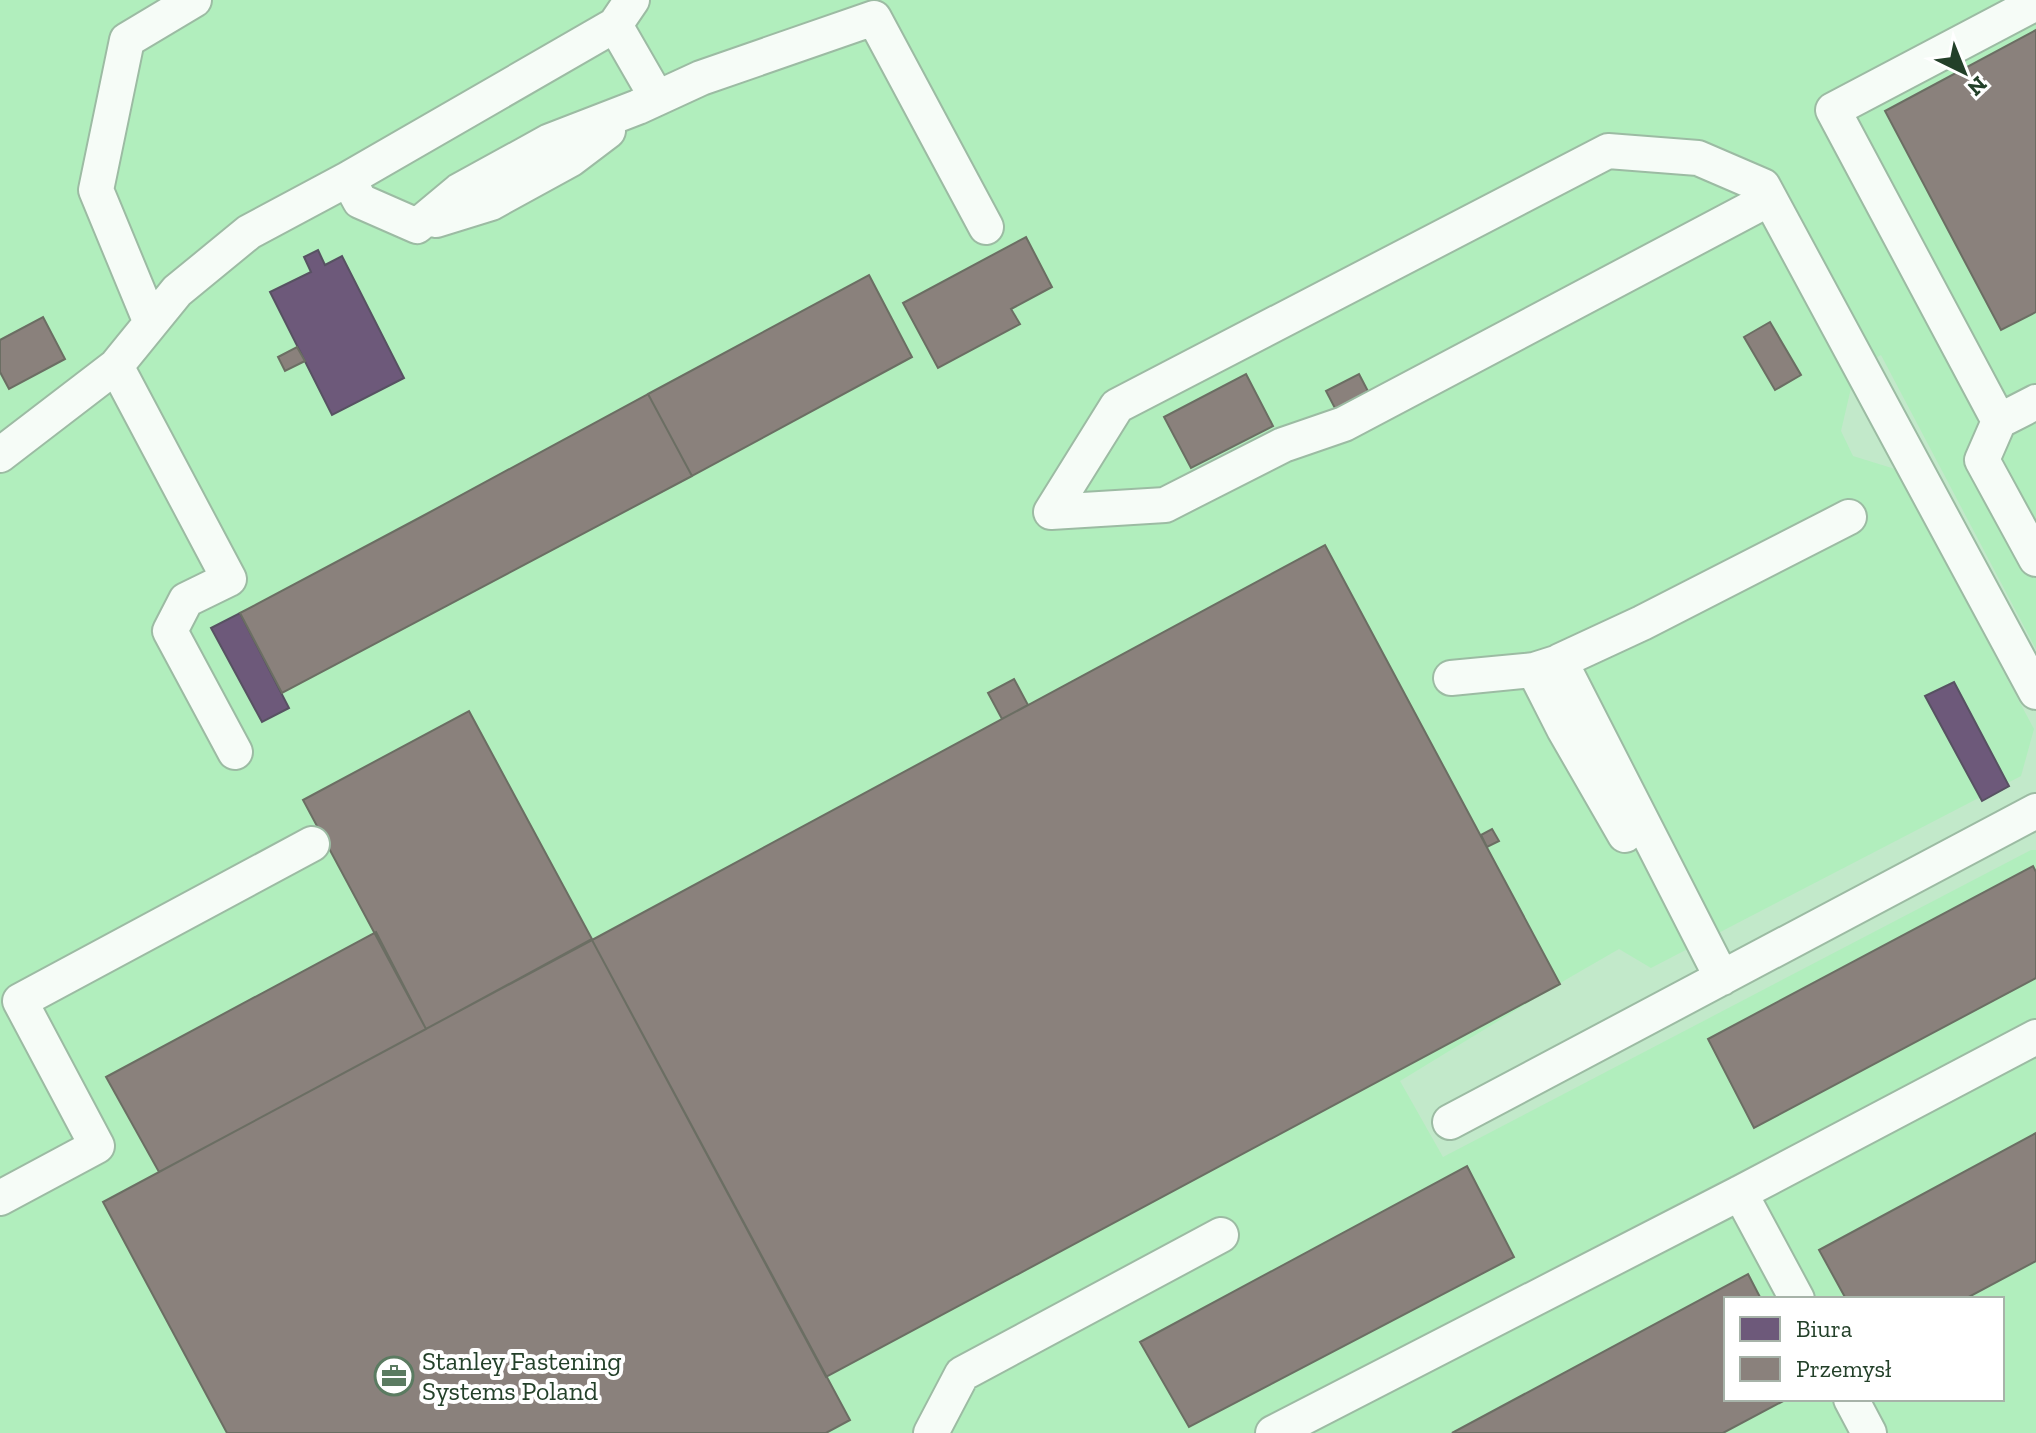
<svg xmlns="http://www.w3.org/2000/svg" width="2036" height="1433" font-family="'Zilla Slab',serif">
<rect width="100%" height="100%" fill="#c2e9ca"/>
<path fill="#b1eebd" fill-rule="evenodd" d="M0 0H2036V649L1881 355 1844 375 1851 388 1841 431 1853 456 1895 469 2034 729 2021 776 1651 968 1619 949 1567 979 1400 1081 1443 1157 2031 850H2036V1433H0ZM1726 1299H2002V1399H1726Z"/>
<path fill="#6d597a" stroke="#575262" stroke-width="2" d="M318 250 325 265 342 256 404 378 332 415 270 292 311 272 304 257Z
M240 613 289 708 262 722 211 628Z
M1954 682 2009 786 1982 801 1925 696Z"/>
<path fill="#8a817c" stroke="#6b6e63" stroke-width="2" d="M2036 30V312L2001 330 1885 111Z
M1026 237 1052 287 1011 309 1020 324 938 368 903 303Z
M869 275 912 357 692 476 648 394Z
M43 317 65 359 9 389 0 372V340Z
M1770 322 1801 375 1775 390 1744 337Z
M297 347 305 361 285 371 278 357Z
M1246 374 1273 426 1191 468 1164 417Z
M1359 374 1371 397 1338 414 1326 391Z
M648 394 692 476 282 693 240 613 419 518Z
M1325 545 1560 984 826 1377 592 940Z
M1014 679 1028 705 1002 719 988 693Z
M469 711 592 939 426 1029 303 800Z
M1492 829 1499 841 1487 847 1481 835Z
M2033 866 2036 872V978L1754 1128 1708 1039Z
M376 932 426 1029 159 1172 106 1077Z
M592 940 850 1420 826 1433H227L103 1202Z
M2036 1133V1261L1965 1299H1846L1819 1250Z
M1467 1166 1514 1257 1189 1427 1140 1342Z
M1748 1274 1761 1299H1726V1399H1787L1723 1433H1452Z"/>
<g fill="none" stroke-linecap="round" stroke-linejoin="round">
<defs>
<path id="minor" d="M615 25 632 0
M348 179 615 25 657 98
M436 220 491 203 571 159 608 131
M151 323 96 190 127 40 194 0
M116 366 229 579 186 600 170 631 235 752
M2036 402 1999 421 1982 460 2036 559
M1999 421 1833 110 2036 3
M0 455 116 366 177 291 249 232 348 179 360 201 417 226 459 191 550 141 638 107 701 78 874 18 986 227
M1051 512 1117 406 1608 151 1698 158 1763 186 2036 692
M1051 512 1165 505 1283 445 1344 424 1769 199
M1534 670 1564 729 1625 835
M1451 678 1534 670 1556 663
M1722 978 1560 661 1642 623 1849 517
M1450 1122 2036 811
M1740 1193 1797 1299
M0 1198 97 1146 20 1001 312 844
M1851 1399 1869 1433
M931 1433 962 1374 1221 1235
M1273 1433 1740 1193 2036 1037"/>
</defs>
<use href="#minor" stroke="#9cbba3" stroke-width="38"/>
<use href="#minor" stroke="#f6fcf7" stroke-width="34"/>
</g>
<defs>
<symbol id="office-ring" viewBox="-11 -11 22 22"><circle r="9.5" fill="#fff" stroke="#5b7b61" stroke-width="1.5"/><path d="M-6-3h4V-5.5h4V-3h4V5H-6ZM-1-4.5V-3h2v-1.5ZM-6 0V1H6V0Z" fill="#5b7b61"/></symbol>
</defs>
<g fill-rule="evenodd">
<use href="#office-ring" x="372" y="1354" width="44" height="44"/>
</g>
<g text-anchor="middle" dominant-baseline="central" stroke-width="8" stroke-linejoin="round" paint-order="stroke">
<g font-size="26" fill="#234029" stroke="#fff" text-anchor="start">
<text x="422" y="1361">Stanley Fastening<tspan x="422" dy="30">Systems Poland</tspan></text>
</g>
</g>
<rect x="1724" y="1297" width="280" height="104" fill="#ffffff" stroke="#a7b3a9" stroke-width="2"/>
<rect x="1740" y="1317" width="40" height="24" fill="#6d597a" stroke="#a7b3a9" stroke-width="2"/>
<text x="1796" y="1337" font-size="24" fill="#234029">Biura</text>
<rect x="1740" y="1357" width="40" height="24" fill="#8a817c" stroke="#a7b3a9" stroke-width="2"/>
<text x="1796" y="1377" font-size="24" fill="#234029">Przemysł</text>
<g transform="translate(1964 72) rotate(137)" stroke="#ffffff" stroke-width="6" paint-order="stroke">
<path d="M0-6L14 30L0 20L-14 30Z" fill="#234029"/>
<text y="-12" font-size="22" font-weight="bold" text-anchor="middle" fill="#234029">N</text>
</g>
</svg>
